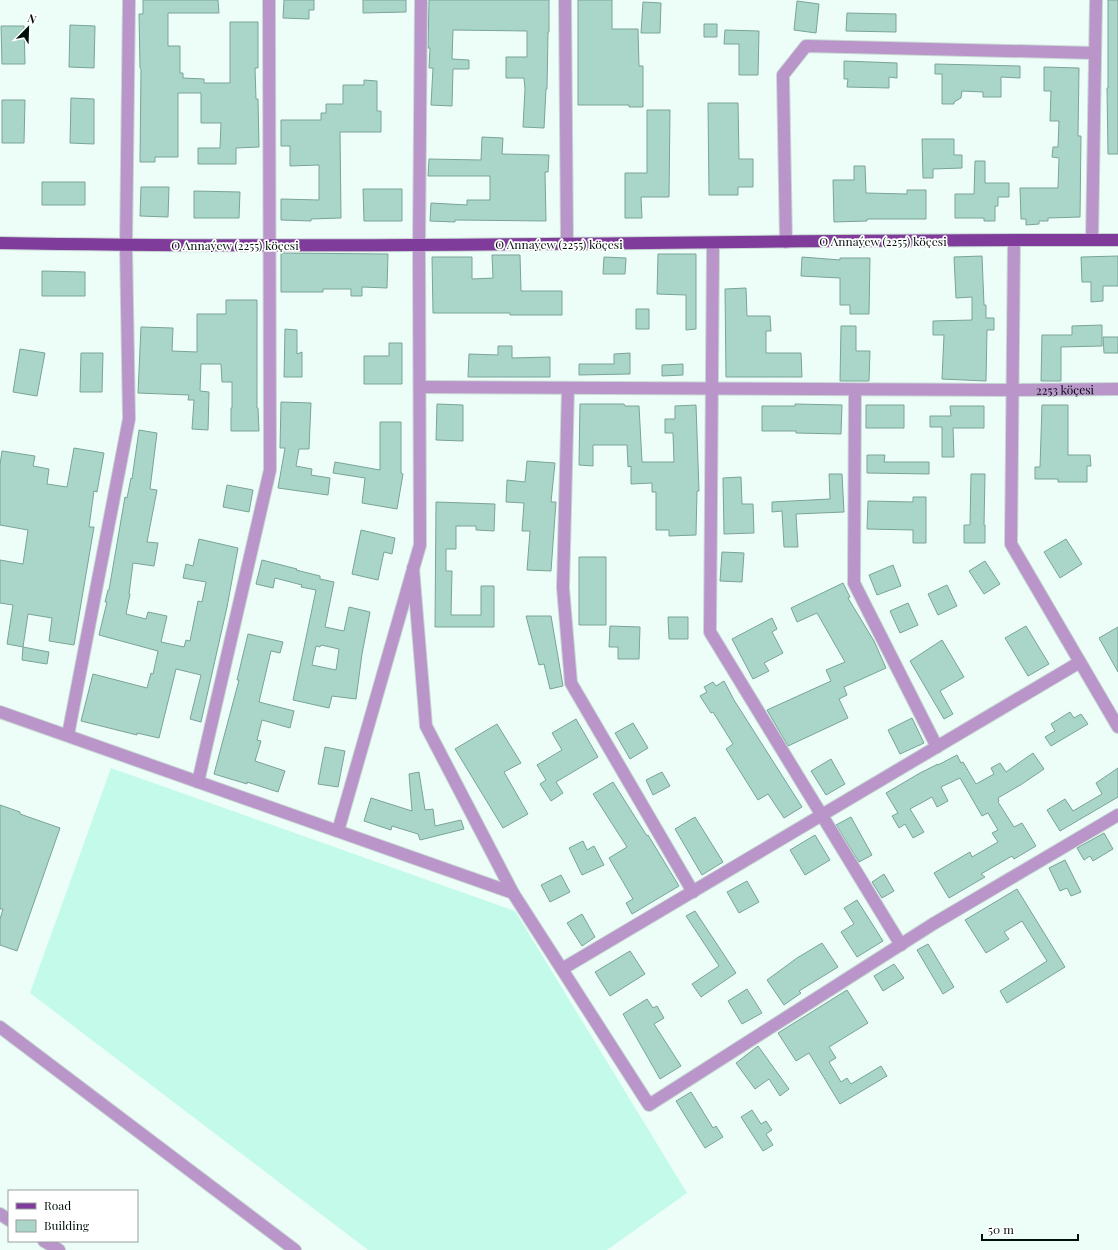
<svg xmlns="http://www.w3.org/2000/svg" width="1118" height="1250" font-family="'Playfair Display',serif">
<rect width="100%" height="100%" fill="#edfef9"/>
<path fill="#c4faea" d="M111 768 515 911 687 1193 607 1250H368L30 993Z"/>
<path fill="#aad6c9" stroke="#7aa498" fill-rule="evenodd" d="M143 0H218L219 13H168V46H180V73H183V78L204 79V83H230V22H258V68H255L256 99H258L259 147 236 148V164H198V148H220L221 123H201V93H178V157H155V162H140L141 69 140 68 139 14H143Z
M284 0H314V10H309V19L283 18Z
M363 0H406V12L363 13Z
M429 0H549V32H548L547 89H546L544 128 523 127 525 89 524 78H506V57H527V31L453 30 452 59 469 60V69H453L452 106 431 105 433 68H429L430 48H428Z
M578 0H612V29H638L639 66H643V107H629V105H578Z
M1108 0H1118V154H1108L1107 88H1108Z
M797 1 819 4 816 33 794 30Z
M643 2 661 3 660 33H641Z
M847 13 896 14V32L846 31Z
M704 24H717V37H704Z
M70 25 95 26 94 68 69 67Z
M1 26H24L25 64H2Z
M725 30 759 31 758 75H739V44H724Z
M844 61 897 63V78L889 77V88L847 87 848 79H844Z
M935 64 1020 66V78L1001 77V97H983V92L962 91 961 98 954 102V104H942V74H935Z
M1044 67 1079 68 1078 136H1081L1080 217 1048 218V221H1039V224L1026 225V219H1021L1020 188H1058L1059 158 1052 157 1053 147H1058L1059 121H1050L1051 91H1044Z
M364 80 377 81V111H381V132H340L341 218 311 219V221L281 220V199L319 200V165L290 166V146H281V120H321V113H326V104H343V85H364Z
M71 98 94 99V144L70 143Z
M2 100H25L24 143H2Z
M708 103H738L739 159H753V187H738V195H709Z
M647 110H670L669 197H641L642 218H625V173H647Z
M482 137 503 138 502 154 549 155 548 172H545L546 221 455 220V222L430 221 431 203 467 205V200H490V176H428L429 159 481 160Z
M922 139H954V155H962V168L933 169V178H923Z
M975 161H985V183H1009V197H998V206H995V221H984V218H955V194H974Z
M854 166H865L866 193 907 194V190H926V219H867V221L834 222 833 180H854Z
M42 182H85V205H42Z
M141 187H169L168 217 140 216Z
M363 189H402V221H364Z
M194 191 240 192 239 218H194Z
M281 253 388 254 387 288 362 287V296H351V289H323V292H281Z
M658 254H696V329L686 330V295L657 294Z
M492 255H520L521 291H562V315H510V313H433L432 257H472V279L493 278Z
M982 256 984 305H986V318H994V330H987L986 381 942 379 944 335H933V321L972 320V297L956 298 954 257Z
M1118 256V286H1103V301L1091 302V282H1082L1081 257Z
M604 257 626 258 625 274H603Z
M802 257 840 260V258H870L869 314H850V305H840V278L801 276Z
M42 271 85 272V296H42Z
M746 288 747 316H770L771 331H766V353H801L802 377H726L725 289Z
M226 300H257V408H258L259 431H231V408H232V382H222L221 364H201L200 391 209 392 208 430 192 429 194 400H188L189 395 138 393 141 327 173 328 172 351 197 352V314H226Z
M636 309H649V329H636Z
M1102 325V346L1061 347V381H1041L1042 335H1072V326Z
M841 326H856V351H870L869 381H840Z
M285 329 297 330V354L302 352V377H284Z
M1103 337H1118V353H1104Z
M389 343H402V384H364V356H389Z
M498 346H512V358L550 357V377H468L469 354 498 355Z
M20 349 45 353 37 396 13 392Z
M81 353H103L102 392H80Z
M630 353V374L579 375V364H614V354Z
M683 364V375L662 376V365Z
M281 402 311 403 309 449H299L296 466 312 469 311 475 330 478 328 495 278 488 285 448H280Z
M437 404 463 405V441L436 440Z
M580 404H624L625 406H639L642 462H674L673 433H665V419H675V406L696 405 699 491H697L696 535 669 536V530H656V492H652V483L631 484V466L628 467 627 445H593V466L579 465Z
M795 404 842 405 841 434 796 433V431H762V406H795Z
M866 405H904V428H866Z
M1042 405H1068V455H1090L1091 466H1087V482H1058V479H1035V467H1040Z
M950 406H984V428H953L954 457H942V427H930V416H951Z
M380 422H401V473L403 474 397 509 362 503 365 478 333 473 335 462 380 470Z
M139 430 157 433 150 489 157 490 147 542 158 543 154 566 133 563 129 594H130L126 614 146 619 148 612 167 616 161 642 184 647 186 640 190 641 198 601 202 602 206 582 183 578 186 564 193 566 199 539 238 548 227 607 201 722 190 719 201 675 176 669 159 738 137 733V735L81 721 93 674 147 688 151 673 153 674 158 651 99 635 107 602H105L108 590H109L125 497 127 498 131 478 132 479Z
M74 448 104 453 97 492 94 491 89 527H94L74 645 49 641 52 618 28 614 23 647 7 644 13 605 0 603V560L23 564 28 530 0 525V465L2 451 35 456 33 466 49 469 47 484 67 487Z
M867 455H885L884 462H929V474L867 473Z
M527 461 555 463 551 502H556L551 571 527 570 530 531H522L524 503 506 502 507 480 525 482Z
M829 474H842L844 512 796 514 798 547H784L782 511 772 512V502L830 499Z
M971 474H985L984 525H985V543H964V525H970Z
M741 477 742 504H753L754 533 724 534 723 478Z
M227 485 253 490 249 512 223 507Z
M913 497H926V543H913V530L867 529 868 501 913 502Z
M436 502 495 504 494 531 476 530V526H456V549H446V571H452L451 615H481V586H494V627H435Z
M361 530 395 538 392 554 384 552 378 580 352 574Z
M1066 539 1082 564 1060 578 1044 552Z
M722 552 744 553 742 582 720 581Z
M579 557H606V625H579Z
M262 560 297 569 296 570 320 576V579L334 582 325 627 344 631 349 607 370 612 362 654 356 699 332 696 329 708 293 700 316 590 301 587 302 585 275 578 273 588 256 584ZM321 645 339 649 336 670 312 665 316 646 320 647Z
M985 561 1000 584 984 594 969 571Z
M893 565 901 586 877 595 869 575Z
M843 583 850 597 848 598 874 641 886 668 844 687 847 695 839 699 848 718 788 746 767 710 831 681 826 670 845 662 817 613 797 622 791 608Z
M947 585 957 606 938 615 928 594Z
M908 603 918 625 900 633 890 611Z
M526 616H551L563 686 550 689 544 664 539 665Z
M668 617H688V639H669Z
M772 618 777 629 772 632 783 653 764 663 769 671 753 679 732 639Z
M610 626 640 627 639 659H618V647H609Z
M1026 626 1049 664 1028 676 1005 638Z
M1118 627V672L1099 638Z
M248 634 283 642 280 653 271 651 259 702 294 711 290 728 262 720 257 740 261 741 255 761 285 771 278 792 247 782V784L214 774 239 680H237Z
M942 640 964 677 940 691 953 714 944 719 910 661Z
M23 647 49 652 47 664 22 660Z
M724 681 734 700 802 807 784 818 768 794 758 800 726 749 733 744 713 712 711 713 700 696 707 692 704 687 713 682 716 686Z
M1070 712 1074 718 1081 714 1088 724 1051 746 1045 737 1055 731 1051 724Z
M912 718 924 743 900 754 888 730Z
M576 719 598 757 556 782 563 793 551 801 540 784 546 780 537 765 562 750 552 733Z
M633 723 648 748 630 759 615 733Z
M497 724 521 763 504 772 528 814 503 828 455 749Z
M325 747 345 751 338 787 318 784Z
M1033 753 1044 769 1022 784 998 798 999 801 998 802 1014 827 1022 823 1036 846 1014 859 1012 856 981 874 985 877 949 898 934 873 970 852 972 857 998 842 992 833 998 830 988 813 982 816 960 778 941 787 948 801 937 807 932 797 910 809 924 832 913 838 905 824 899 828 892 816 898 813 886 793 920 773 938 764V765L957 755 961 763 963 762 976 784 994 774 991 768 1000 763 1006 772Z
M831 759 845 784 826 795 811 771Z
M1118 768V797L1060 831 1047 810 1065 799 1073 811 1102 794 1096 783Z
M419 772 425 810 433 809 435 826 461 820 464 829 420 840 418 834 392 826 391 830 364 821 371 798 412 811 409 774Z
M662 772 670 786 653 795 646 780Z
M613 782 647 836 648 835 679 886 632 914 626 903 633 899 609 858 627 847 593 794Z
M0 805 20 812V814L60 828 17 951 0 945V919L3 909H0Z
M695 817 723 862 702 875 675 829Z
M851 817 872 855 859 862 836 825Z
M1104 833 1113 849 1093 861 1090 856 1084 860 1077 848Z
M815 835 830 860 805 875 790 850Z
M583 841 587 850 594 846 604 865 582 875 569 848Z
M1065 860 1081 892 1071 896 1067 888 1060 891 1049 868Z
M884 874 894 891 882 898 872 882Z
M561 875 570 892 550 902 541 885Z
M747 881 759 902 739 913 727 892Z
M1017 889 1065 967 1007 1003 1000 991 1047 961 1022 921 1004 932 1009 939 986 953 965 920Z
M857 900 883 941 857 957 841 932 854 924 844 908Z
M695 911 736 973 701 997 692 984 719 966 686 916Z
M582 914 595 937 582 946 567 923Z
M822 943 838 967 799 991 801 993 784 1005 767 980 797 958Z
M928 944 954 987 943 994 917 950Z
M630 951 645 974 610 996 595 972Z
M894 964 904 978 883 991 874 976Z
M747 989 762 1013 742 1024 728 1001Z
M847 990 868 1023 829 1047 836 1058 829 1062 841 1082 847 1078 851 1084 881 1066 887 1076 840 1104 809 1053 796 1061 778 1033Z
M647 999 653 1008 657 1006 664 1018 654 1024 681 1066 660 1079 623 1014Z
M758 1046 789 1089 780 1096 769 1079 755 1089 736 1063Z
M691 1092 713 1128 716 1126 723 1137 705 1148 676 1101Z
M752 1110 761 1124 766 1121 772 1130 766 1134 773 1145 763 1151 741 1117Z"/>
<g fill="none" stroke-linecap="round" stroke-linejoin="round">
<defs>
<g id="minor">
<path d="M565 0 567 244"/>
<path d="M1014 240 1011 544 1118 727"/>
<path d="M1092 240 1096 0"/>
<path d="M786 242 783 75 806 46 1095 53"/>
<path d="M713 243 710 632 901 945"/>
<path id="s1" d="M420 387 1012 390 1118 389"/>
<path d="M568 388 563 588 571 683 693 892"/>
<path d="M855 390 854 583 937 747"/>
<path d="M413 568 426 726 513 893 649 1105 933 924 1118 815"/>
<path d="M0 712 513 893"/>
<path d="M68 735 129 419 126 246 129 0"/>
<path d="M198 782 270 470 269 0"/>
<path d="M338 831 420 545 419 245 421 0"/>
<path d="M562 969 1080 662"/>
<path d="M0 1027 295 1250"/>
<path d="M0 1214 9 1220"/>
<path d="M44 1241 59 1250"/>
</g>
<path id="major" d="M0 243C373 250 745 239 1118 240"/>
</defs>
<use href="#minor" stroke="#c7d8d3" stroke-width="14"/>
<use href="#major" stroke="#c7d8d3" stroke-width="14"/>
<use href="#minor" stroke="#b995c9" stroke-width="12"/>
<use href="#major" stroke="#803c9a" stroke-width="12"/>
</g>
<g text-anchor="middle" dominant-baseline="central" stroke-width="3.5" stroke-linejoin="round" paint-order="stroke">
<g font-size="12" fill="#010f0b" stroke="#fff">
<text x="883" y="241">O Annaýew (2255) köçesi</text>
<text x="559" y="244">O Annaýew (2255) köçesi</text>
<text x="235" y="245">O Annaýew (2255) köçesi</text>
<text stroke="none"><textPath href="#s1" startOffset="645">2253 köçesi</textPath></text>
</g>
</g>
<rect x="8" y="1190" width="130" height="52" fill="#ffffff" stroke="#999f9d"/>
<rect x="16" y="1203" width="20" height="6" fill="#803c9a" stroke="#999f9d"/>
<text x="44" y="1210" font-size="12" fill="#010f0b">Road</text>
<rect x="16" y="1220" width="20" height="12" fill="#aad6c9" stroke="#999f9d"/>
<text x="44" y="1230" font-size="12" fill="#010f0b">Building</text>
<g transform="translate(28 28) rotate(23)" stroke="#ffffff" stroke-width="3" paint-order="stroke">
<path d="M0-3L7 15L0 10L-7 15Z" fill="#010f0b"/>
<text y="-6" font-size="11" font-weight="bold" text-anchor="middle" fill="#010f0b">N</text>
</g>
<path d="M982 1234v6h96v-6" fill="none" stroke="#010f0b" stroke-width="2"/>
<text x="988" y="1234" font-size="12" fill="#010f0b" stroke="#ffffff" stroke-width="3" paint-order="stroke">50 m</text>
</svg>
